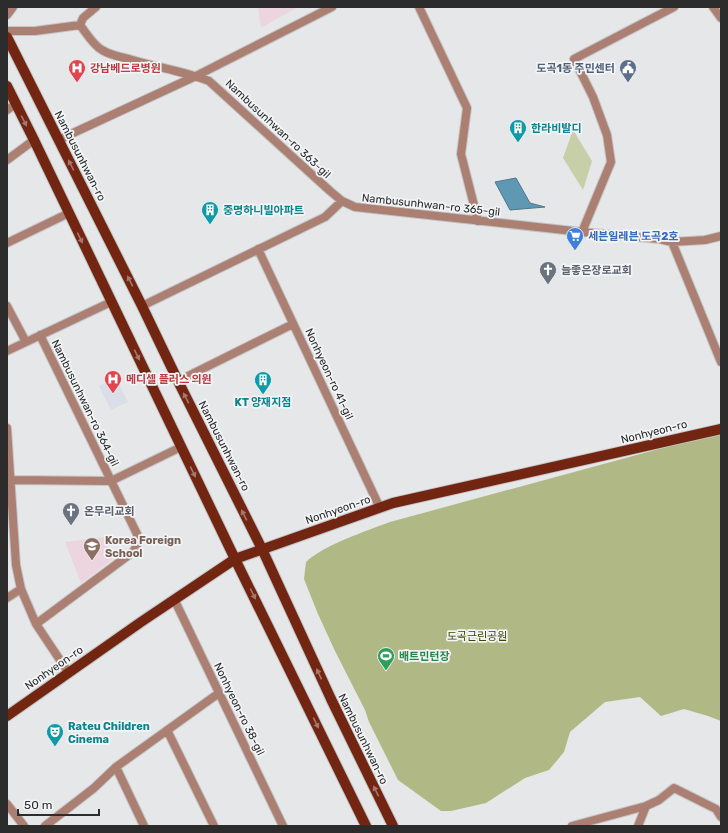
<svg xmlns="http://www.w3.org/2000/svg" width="728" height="833" font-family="Rubik,'Noto Sans KR',sans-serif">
<rect width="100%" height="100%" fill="#e5e7e9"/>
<path fill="#dadee8" d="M115 377 128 402 111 410 99 386Z"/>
<path fill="#edd5e0" d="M258 7H298L261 28Z
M105 537 113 559 81 583 65 542Z"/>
<path fill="#c7cfa8" d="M573 130 592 161 583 190 563 158Z"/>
<path fill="#b0b985" d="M721 432V721L708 716 684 709 661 716 640 697 605 702 570 732 564 752 549 770 525 778 486 803 451 811H441L398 780 369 722 365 710 335 651 318 614 304 579 306 562C324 545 366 531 390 522Z"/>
<path fill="#5f98b2" stroke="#50788a" d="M516 178 530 203 545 207 510 210 495 182Z"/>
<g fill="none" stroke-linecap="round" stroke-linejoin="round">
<defs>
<path id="minor" d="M419 7 467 108 461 154 478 221
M713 7 721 18
M7 15 13 7
M80 25C87 34 93 45 102 50 110 55 120 57 129 59 155 67 183 71 209 81L330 191 342 201 355 207 582 232 659 239 672 242 705 240 721 236
M80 25 83 18 96 7
M7 31H35L80 25
M7 110 16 104
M58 140 196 76 332 7
M7 160 34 140
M582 232 611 162 607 135 593 97 574 59 674 7
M672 242 721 362
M7 243 69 213
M258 249 380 508
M7 306 26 342
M142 306 325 217 342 201
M7 351 111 302
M178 381 293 324
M7 428 16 565 21 589 36 624 68 672
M10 480 111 481 181 447
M7 598 21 589
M175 601 283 826
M36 624 133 552 137 545V534L40 335
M167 730 214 826
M116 767 144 826
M7 804 24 826
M45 826 94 788 116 767 219 693
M572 826 646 806 659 800 674 788 716 809 721 817
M638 826 646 806"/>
<path id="primary" d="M7 37 142 306 178 381 262 549 331 699 393 826
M7 86 34 140 235 559 366 826
M7 716 141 622 235 559 393 503 721 429"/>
</defs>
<use href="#minor" stroke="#c4c5c7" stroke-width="10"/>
<use href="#primary" stroke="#c4c5c7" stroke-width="12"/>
<use href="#minor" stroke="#ac7f73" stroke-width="8"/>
<use href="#primary" stroke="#722612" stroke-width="10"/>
</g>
<defs><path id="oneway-solid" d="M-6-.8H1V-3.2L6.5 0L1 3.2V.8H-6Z"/></defs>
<g fill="#a6786d">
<use href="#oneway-solid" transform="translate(24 121) rotate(63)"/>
<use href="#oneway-solid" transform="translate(71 165) rotate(-117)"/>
<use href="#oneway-solid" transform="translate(80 238) rotate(64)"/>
<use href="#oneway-solid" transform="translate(130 281) rotate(-117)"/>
<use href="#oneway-solid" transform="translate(137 355) rotate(64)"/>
<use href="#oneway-solid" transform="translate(186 398) rotate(-117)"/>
<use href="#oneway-solid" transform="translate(193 472) rotate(64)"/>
<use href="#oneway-solid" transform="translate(244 515) rotate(-117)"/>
<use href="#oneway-solid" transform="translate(253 594) rotate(64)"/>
<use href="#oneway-solid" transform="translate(319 674) rotate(-115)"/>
<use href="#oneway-solid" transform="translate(316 723) rotate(64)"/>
<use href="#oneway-solid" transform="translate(376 791) rotate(-116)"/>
</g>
<defs>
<symbol id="hospital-pin" viewBox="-11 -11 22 30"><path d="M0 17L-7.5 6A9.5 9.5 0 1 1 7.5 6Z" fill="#e0444e" stroke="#f3f4f6"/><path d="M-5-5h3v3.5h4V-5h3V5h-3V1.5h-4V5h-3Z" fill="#fff"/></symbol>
<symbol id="civic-pin" viewBox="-11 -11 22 30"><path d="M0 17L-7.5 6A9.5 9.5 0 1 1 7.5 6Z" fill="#5c6f8a" stroke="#f3f4f6"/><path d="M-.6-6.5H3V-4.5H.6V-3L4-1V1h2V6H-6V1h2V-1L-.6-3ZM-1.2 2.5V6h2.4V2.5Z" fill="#fff"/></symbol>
<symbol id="building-pin" viewBox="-11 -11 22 30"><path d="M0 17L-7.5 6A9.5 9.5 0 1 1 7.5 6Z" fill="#0f9aa8" stroke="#f3f4f6"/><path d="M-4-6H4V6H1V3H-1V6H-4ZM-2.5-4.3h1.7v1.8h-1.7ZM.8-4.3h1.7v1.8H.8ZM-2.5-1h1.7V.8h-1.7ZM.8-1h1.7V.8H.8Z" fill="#fff"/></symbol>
<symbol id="supermarket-pin" viewBox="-11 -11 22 30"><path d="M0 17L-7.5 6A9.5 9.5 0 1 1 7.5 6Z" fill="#3f7fe0" stroke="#f3f4f6"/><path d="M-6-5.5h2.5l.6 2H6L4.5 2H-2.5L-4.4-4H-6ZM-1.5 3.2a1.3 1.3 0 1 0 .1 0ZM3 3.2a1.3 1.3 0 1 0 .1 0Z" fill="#fff"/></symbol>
<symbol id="church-pin" viewBox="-11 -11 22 30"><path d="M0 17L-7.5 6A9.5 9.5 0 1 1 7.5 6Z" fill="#6b7280" stroke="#f3f4f6"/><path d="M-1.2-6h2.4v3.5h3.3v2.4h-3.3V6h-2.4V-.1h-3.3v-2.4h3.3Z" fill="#fff"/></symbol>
<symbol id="school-pin" viewBox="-11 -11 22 30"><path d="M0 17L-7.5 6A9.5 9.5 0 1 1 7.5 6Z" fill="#8d6e63" stroke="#f3f4f6"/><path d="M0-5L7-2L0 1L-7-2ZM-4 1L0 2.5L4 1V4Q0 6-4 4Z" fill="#fff"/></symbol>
<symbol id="stadium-pin" viewBox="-11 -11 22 30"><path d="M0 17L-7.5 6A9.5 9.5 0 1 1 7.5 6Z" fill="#2e9e5b" stroke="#f3f4f6"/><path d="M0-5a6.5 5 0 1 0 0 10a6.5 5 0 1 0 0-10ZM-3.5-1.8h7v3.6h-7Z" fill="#fff"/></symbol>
<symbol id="theatre-pin" viewBox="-11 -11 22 30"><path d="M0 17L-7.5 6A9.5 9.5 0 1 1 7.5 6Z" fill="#0f9aa8" stroke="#f3f4f6"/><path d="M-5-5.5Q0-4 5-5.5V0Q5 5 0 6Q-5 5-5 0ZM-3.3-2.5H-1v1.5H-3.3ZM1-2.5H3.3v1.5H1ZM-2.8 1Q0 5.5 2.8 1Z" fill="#fff"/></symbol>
</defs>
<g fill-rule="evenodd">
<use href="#hospital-pin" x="67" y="58" width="20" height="27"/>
<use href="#civic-pin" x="618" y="58" width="20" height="27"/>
<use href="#building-pin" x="508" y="118" width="20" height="27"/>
<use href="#building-pin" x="200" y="200" width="20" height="27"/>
<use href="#supermarket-pin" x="565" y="226" width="20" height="27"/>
<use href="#church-pin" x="538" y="260" width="20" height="27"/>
<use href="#hospital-pin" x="103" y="369" width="20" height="27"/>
<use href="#building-pin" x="253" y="370" width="20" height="27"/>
<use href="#church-pin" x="61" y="501" width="20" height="27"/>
<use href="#school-pin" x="82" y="536" width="20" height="27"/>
<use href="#stadium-pin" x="376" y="646" width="20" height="27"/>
<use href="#theatre-pin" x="45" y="722" width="20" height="27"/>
</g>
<g text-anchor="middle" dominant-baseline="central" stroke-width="3.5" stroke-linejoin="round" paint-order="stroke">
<g font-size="11" font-weight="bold" fill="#be3a42" stroke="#f3f4f6" text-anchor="start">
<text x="90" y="68">강남베드로병원</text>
<text x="126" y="379">메디셀 플러스 의원</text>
</g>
<g font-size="11" font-weight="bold" fill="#4e5e75" stroke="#f3f4f6" text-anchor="end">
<text x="615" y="68">도곡1동 주민센터</text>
</g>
<g font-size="11" font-weight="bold" fill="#0d838f" stroke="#f3f4f6" text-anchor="start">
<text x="531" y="128">한라비발디</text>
<text x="223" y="210">중명하니빌아파트</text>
<text x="263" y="402" text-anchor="middle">KT 양재지점</text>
<text x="68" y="726">Rateu Children<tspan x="68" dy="13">Cinema</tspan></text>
</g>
<g font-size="11" fill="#2c2c2d" stroke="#f3f4f6">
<text transform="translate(278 129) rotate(43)">Nambusunhwan-ro 363-gil</text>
<text transform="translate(80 156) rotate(63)">Nambusunhwan-ro</text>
<text transform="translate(431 205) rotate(6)">Nambusunhwan-ro 365-gil</text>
<text transform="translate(329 374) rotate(65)">Nonhyeon-ro 41-gil</text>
<text transform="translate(85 403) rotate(64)">Nambusunhwan-ro 364-gil</text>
<text transform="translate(654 432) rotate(-14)">Nonhyeon-ro</text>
<text transform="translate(224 446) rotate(63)">Nambusunhwan-ro</text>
<text transform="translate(338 510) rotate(-19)">Nonhyeon-ro</text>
<text transform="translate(54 668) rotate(-35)">Nonhyeon-ro</text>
<text transform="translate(239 709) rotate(64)">Nonhyeon-ro 38-gil</text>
<text transform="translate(363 739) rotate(64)">Nambusunhwan-ro</text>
</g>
<g font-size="11" font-weight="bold" fill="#366cbe" stroke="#f3f4f6" text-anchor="start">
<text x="588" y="236">세븐일레븐 도곡2호</text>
</g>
<g font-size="11" font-weight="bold" fill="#5b616d" stroke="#f3f4f6" text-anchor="start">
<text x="561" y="270">늘좋은장로교회</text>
<text x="84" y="511">온무리교회</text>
</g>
<g font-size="11" font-weight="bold" fill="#785e54" stroke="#f3f4f6" text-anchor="start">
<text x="105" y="540">Korea Foreign<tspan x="105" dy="13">School</tspan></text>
</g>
<g font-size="11" fill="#3d4405" stroke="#f3f4f6">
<text x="477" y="636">도곡근린공원</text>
</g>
<g font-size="11" font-weight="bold" fill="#27864d" stroke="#f3f4f6" text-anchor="start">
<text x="399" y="656">배트민턴장</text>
</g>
</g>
<rect width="728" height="833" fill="none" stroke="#2c2c2d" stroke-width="16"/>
<path d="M18 809v6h81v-6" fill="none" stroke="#2c2c2d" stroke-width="2"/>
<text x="24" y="809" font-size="12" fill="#2c2c2d" stroke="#f3f4f6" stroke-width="3" paint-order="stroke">50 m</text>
</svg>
